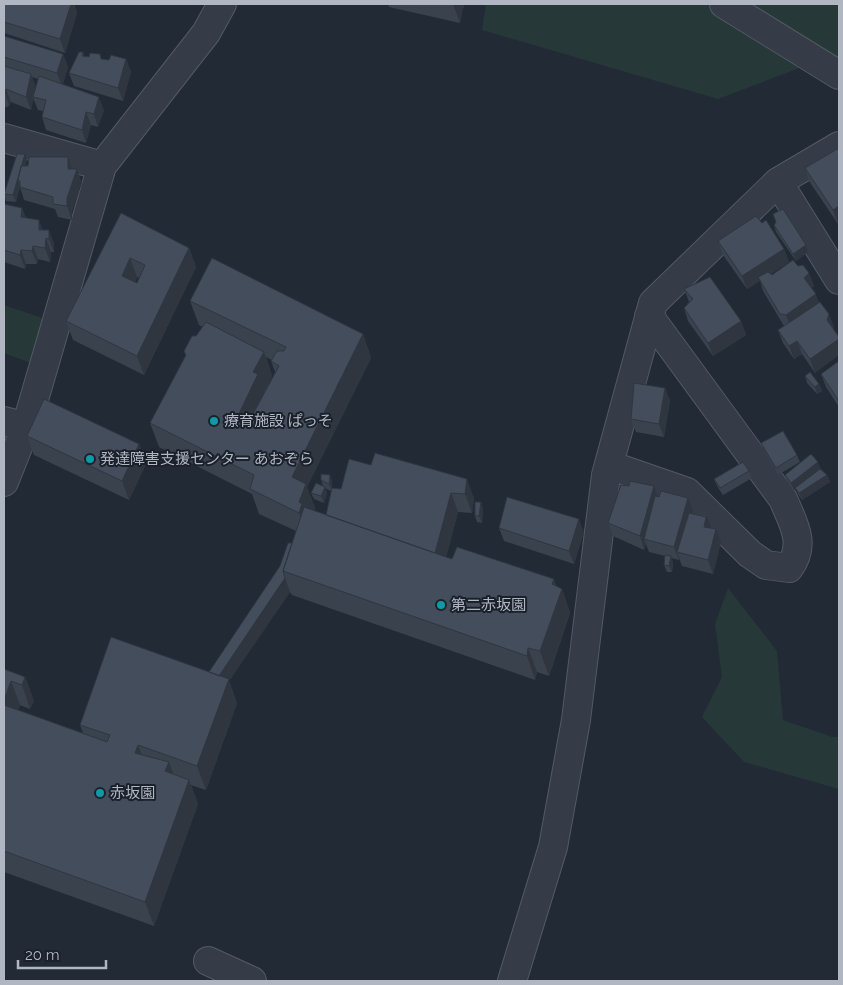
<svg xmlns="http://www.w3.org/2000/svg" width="843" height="985" font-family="Raleway,'Noto Sans JP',sans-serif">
<rect width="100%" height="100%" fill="#222a36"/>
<path fill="#273839" d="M486 4H713L807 65 718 99 482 30Z
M728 4H839V65Z
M4 305 48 320 36 365 4 353Z
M728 588 777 651 783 720 832 737H839V789L744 762 702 717 722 677 715 624Z"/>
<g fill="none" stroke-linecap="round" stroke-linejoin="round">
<defs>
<path id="minor" d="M724 4 839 75
M4 138 102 166
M778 182 839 280
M4 421 26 427
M609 465 687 492 750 554 766 565 789 568C807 544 793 523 783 499L649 316
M4 482 26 427 102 166 206 33 222 4
M208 961 252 981
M512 981 553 847 576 720 606 475 653 303 778 182 839 146"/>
</defs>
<use href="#minor" stroke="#535a65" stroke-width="30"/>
<use href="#minor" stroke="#353c47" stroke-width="28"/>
</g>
<path fill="#3a424e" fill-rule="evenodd" d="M4 4H74L77 13 65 53 4 33Z
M388 4H464L460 23 389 7Z
M4 36 63 54 68 67 63 84 104 110 98 127 91 125 86 143 46 130 42 117 43 111 38 110 33 98 31 110 11 102 9 106 4 108ZM32 77 38 79 36 87Z
M83 52 84 56 109 60 126 59 131 72 123 101 74 86 69 73Z
M839 148V223L838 224 809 181 805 168Z
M68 157 72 169 82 183 72 211V220L58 217 55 209 24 200 20 187 16 202 6 201 4 194 27 160 25 166Z
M4 204 22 208 26 218 43 230 54 243V252H51L50 262 38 259 37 264H26L25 269 4 262Z
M121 213 189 248 196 267 144 375 73 340 66 321ZM137 277 139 278 137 283 135 282Z
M762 223 784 249 789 262 771 274 772 275 798 266 809 273 814 286 811 288 819 302 834 327 815 373 802 354 794 359 783 343 778 330 784 326 763 291 760 281 747 289 723 255 718 241Z
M774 225 806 245 808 252 796 261 776 232Z
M684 289 741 321 746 335 713 356 688 321 684 308 689 302Z
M190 301 363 334 371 358 307 487 315 508 314 510 326 515 331 491 325 488 327 493 324 503 314 499 311 493 323 486 321 480 330 475 332 482V488L341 489 371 465 375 453 474 498 472 513 458 512 446 557 557 586 562 589 570 613 549 676 537 672 535 680 292 595 290 592 229 681 237 703 206 790 191 785 198 804 154 926 4 872V669L25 677 34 701 30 709 20 705 18 710 83 733 80 725 209 672 280 566 292 543 296 531 259 514 252 494 159 447 150 423 186 357 184 351 196 336 203 327 199 325ZM266 357 272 360 271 361 275 372 265 392 272 376Z
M839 361V407L826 387 821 374Z
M805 376 819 384 822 391 817 394 807 383Z
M665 388 670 401 664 437 636 432 631 419Z
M27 436 139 444 146 464 129 500 34 455Z
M761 443 797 455 800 462 778 475 764 450Z
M821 469 827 475 830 482 802 500 798 494 796 489 794 490 787 482 785 475Z
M749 471 752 478 723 495 717 486 714 479Z
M629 486H654L658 497 693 511 692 513 699 515H706L710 528 716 529 721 542 713 574 682 566 679 558V560L671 558 673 563 672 572H667L664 565 665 556 649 552 646 544 644 550 613 536 608 523Z
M481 502 483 509 482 523 477 522 475 516Z
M499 528 584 532 574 564 504 541Z"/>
<path fill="#2f3640" d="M71 4H74L77 13 65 53 60 39Z
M453 4H464L460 23Z
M63 54 68 67 62 86 57 73Z
M126 59 131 72 123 101 118 88Z
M31 74 36 88 31 110 26 97Z
M6 89 11 102 9 106 5 93Z
M99 97 104 110 98 127 94 114Z
M86 112 91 125 86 143 82 130Z
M25 154 27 160 21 182 20 181 18 180 20 186 16 202 13 195Z
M68 157 73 171 77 169 82 183 72 211V220L67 206Z
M839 206V223L838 224 833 210Z
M22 208 27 221 21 217Z
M39 220 44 233 39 230Z
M49 230 54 243V252L49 239Z
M46 238 51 252 50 262 45 248Z
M806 245 808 252 796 261 793 254Z
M33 246 38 259 37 264 32 251Z
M189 248 196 267 144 375 137 356Z
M784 249 789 262 760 281 758 277 760 281 747 289 742 276Z
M21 250 26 264 25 269 20 255Z
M130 258 137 277 129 295 122 276Z
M809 273 814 286 809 291 804 278Z
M816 294 820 307 791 328 786 315Z
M829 314 834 327 832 333 827 320Z
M741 321 746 335 713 356 708 343Z
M363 334 371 358 307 487 315 508 309 523 308 537 299 513 292 477Z
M839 339V355L815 373 810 359Z
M797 341 802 354 794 359 789 346Z
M264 352 272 376 264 392 267 398 245 445 236 420 253 372Z
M819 384 822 391 817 394 815 387Z
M665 388 670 401 664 437 659 424Z
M139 444 146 464 129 500 122 481Z
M818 462 821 469 794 490 791 483Z
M330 475 332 482V491L329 484Z
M827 475 830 482 802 500 799 493Z
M467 479 474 498 472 513 465 494Z
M654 486 659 499 644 539 646 544 644 550 640 536Z
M325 487 327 493 324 503 321 496Z
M451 493 458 512 442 574 435 555Z
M688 498 693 511 681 553 677 552 679 558V560L674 547Z
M481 502 483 509 482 523 479 516Z
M706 515 709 522 711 530 704 527Z
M579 519 584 532 574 564 569 551Z
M716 529 721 542 713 574 708 560Z
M671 556 673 563 672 572 669 566Z
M285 578 290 592 229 681 237 703 206 790 197 766 216 679Z
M554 579 560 594 562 589 570 613 549 676 540 651 552 584Z
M528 648 537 672 535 680 527 656Z
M25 677 34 701 30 709 22 685Z
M11 681 20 705 11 728 4 708V700Z
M138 745 147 769 135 753Z
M169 762 178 787 165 771Z
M189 780 198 804 154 926 145 902Z"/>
<path fill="#434d5b" stroke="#2f3640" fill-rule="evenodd" d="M4 4H71L60 39 4 22Z
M4 36 63 54 57 73 4 57Z
M79 52H83L82 56 89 57 90 53 100 54 101 59 109 60 111 55 126 59 118 88 69 73Z
M4 66 31 74 26 97 6 89 5 93H4Z
M39 76 99 97 94 114 86 112 82 130 42 117 46 100 33 97Z
M839 148V206L833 210 805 168Z
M17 154H25L13 195 4 194Z
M29 157H68V169H77L67 198V206L53 204V197L20 187V181L18 180 21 166H28Z
M4 204 22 208 21 217 39 220V230H49V239L46 238 45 248 33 246 32 251 21 250 20 255 4 250Z
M783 209 806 245 793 254 774 225 776 222 773 214Z
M121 213 189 248 137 356 66 321ZM130 258 145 265 137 283 122 276Z
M756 216 762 223 766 220 784 249 742 276 718 241Z
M212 258 363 334 292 477 306 484 299 502 302 504 299 513 250 489 254 475 150 423 186 355 184 351 192 336H196L206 322 264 352 253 372 258 374 236 420 247 425 279 366 271 361 277 351H284L286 347 190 301Z
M793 260 798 266 803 265 809 273 804 278 816 294 786 315 780 314 758 277 768 272 772 275Z
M710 277 741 321 708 343 684 308 693 299 684 289Z
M820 302 829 314 827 320 839 337V339L810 359 797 341 789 346 778 330Z
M839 361V401L821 374Z
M810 372 819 384 815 387 805 376Z
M634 383 665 388 659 424 631 419Z
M44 399 139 444 122 481 27 436Z
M783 431 797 455 776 468 761 443Z
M375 453 467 479 465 494 451 493 435 553 326 515 332 488 341 489 349 459 371 465Z
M811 454 818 462 791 483 785 475Z
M743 462 749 471 720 488 714 479Z
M820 469 827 475 799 493 795 488Z
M321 474 330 475 329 484 321 480Z
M630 481 654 486 640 536 608 523 621 485 629 486Z
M316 483 325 487 321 496 311 493Z
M661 491 688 498 674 547 644 539 655 496 659 497Z
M507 497 579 519 569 551 499 528Z
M475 502H481L479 516H475Z
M304 507 452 559 457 547 554 579 552 584 562 589 540 651 528 648 527 656 283 571Z
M689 513 706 517 704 527 716 529 708 560 677 552Z
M288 543H292L283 571 285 578 219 676 209 672 280 566Z
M665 555 671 556 669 566 664 565Z
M111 637 229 679 197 766 138 745 135 753 169 762 165 771 189 780 145 902 4 851V705L107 742 110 735 80 725Z
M4 669 25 677 22 685 11 681 4 700Z"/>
<g fill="#0f9aa8" stroke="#1b212b" stroke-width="2">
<circle cx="214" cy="421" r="5"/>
<circle cx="90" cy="459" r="5"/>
<circle cx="441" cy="605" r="5"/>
<circle cx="100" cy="793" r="5"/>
</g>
<g text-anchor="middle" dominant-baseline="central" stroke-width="4" stroke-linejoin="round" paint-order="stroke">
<g font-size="15" fill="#b0b7c3" stroke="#1b212b" text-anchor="start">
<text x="224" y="421">療育施設 ぱっそ</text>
<text x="100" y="459">発達障害支援センター あおぞら</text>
<text x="451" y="605">第二赤坂園</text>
<text x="110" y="793">赤坂園</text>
</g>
</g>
<rect width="843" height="985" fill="none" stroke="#b0b7c3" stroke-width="10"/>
<path d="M18 960v8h88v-8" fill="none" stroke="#b0b7c3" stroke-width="2.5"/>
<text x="25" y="960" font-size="15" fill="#b0b7c3" stroke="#1b212b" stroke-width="4" paint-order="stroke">20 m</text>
</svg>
